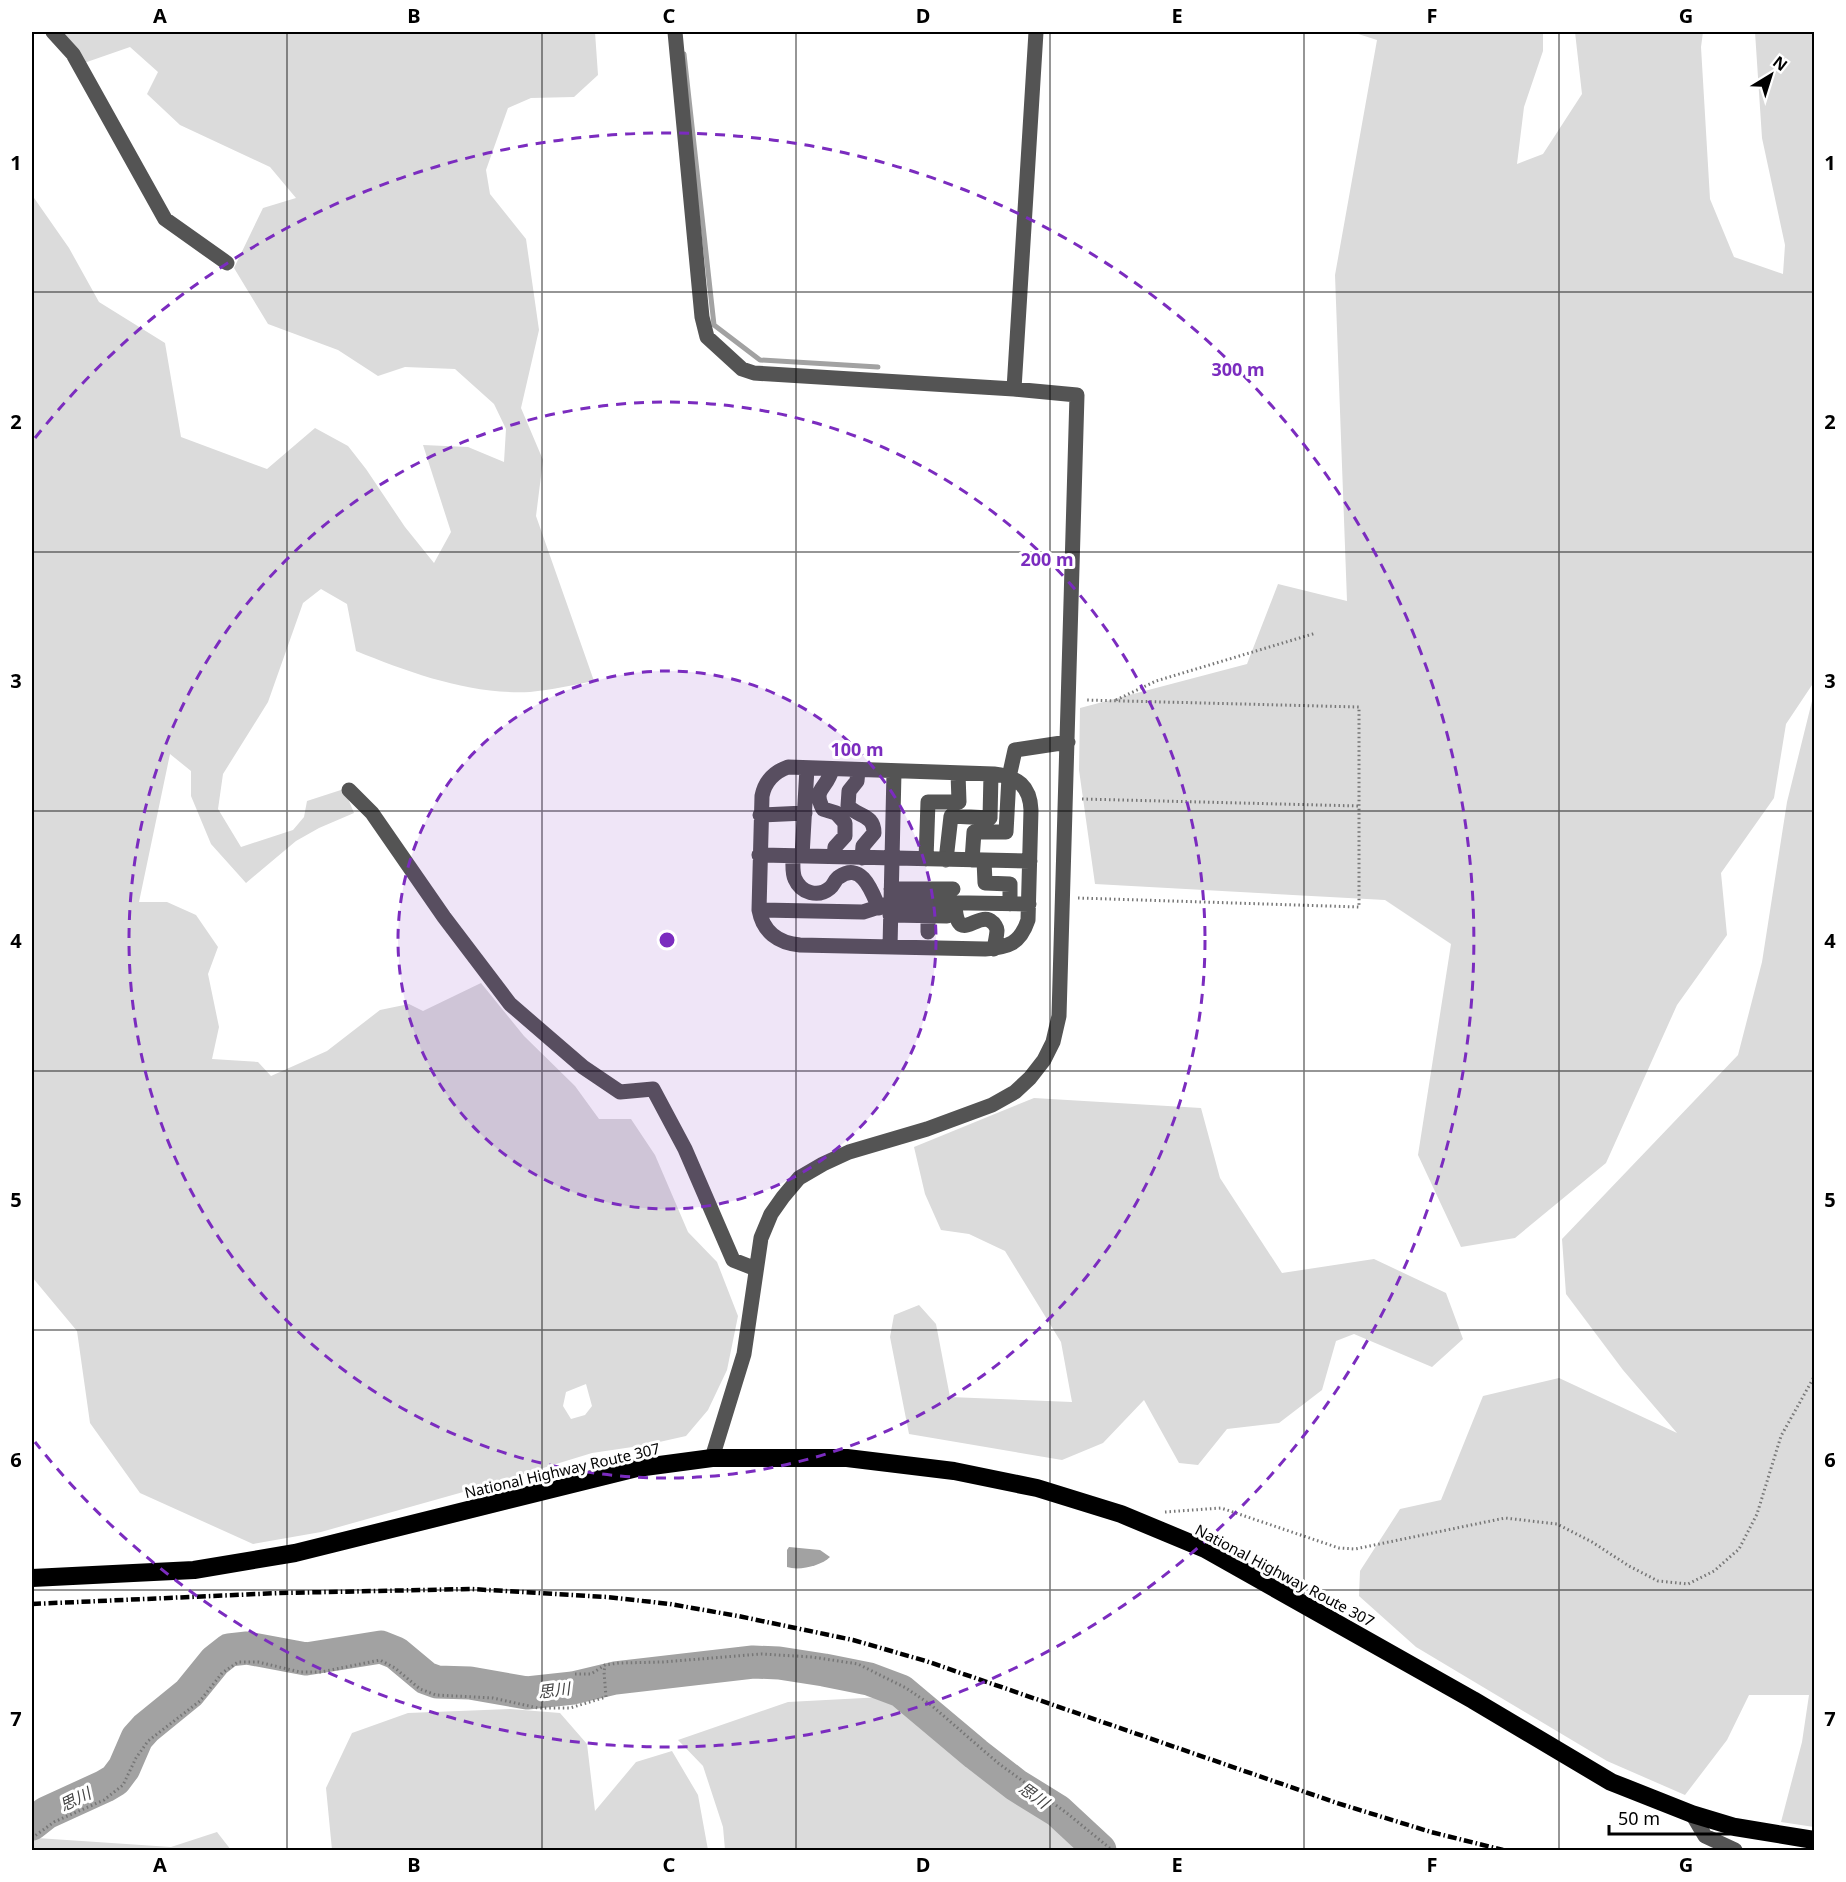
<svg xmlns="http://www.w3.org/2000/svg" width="1846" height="1882" font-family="'Noto Sans','Noto Sans JP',sans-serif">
<rect width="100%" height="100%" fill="#fff"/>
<path fill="#dbdbdb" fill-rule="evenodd" d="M60 32H595L598 75 574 97 531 98 508 108 486 170 490 194 526 239 539 330 521 408 543 460 536 516 594 681C573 685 551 690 530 692 470 695 411 673 356 651L347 604 321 589 303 603 268 702 223 774 218 809 241 847 293 830 304 817 307 801 344 789 354 813 319 828 296 841 246 883 211 844 191 796V771L170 754 139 902H167L196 915 218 947 208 974 219 1027 212 1059 258 1062 271 1076 327 1051 380 1010 409 1004 423 1011 481 983 524 1036 575 1086 599 1119H631L655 1155 688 1232 717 1262 738 1316 727 1370 708 1410 686 1436 646 1445 592 1453 481 1487 321 1532 253 1544 140 1493 90 1423 77 1331 32 1277V195L69 248 99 302 165 343 181 437 267 469 315 428 348 446 366 469 405 527 434 563 451 532 423 445 468 447 504 462 506 429 494 404 455 369 405 367 378 376 338 350 268 324 234 268 263 208 296 198 270 167 180 125 147 94 158 72 130 47 84 63ZM586 1384 592 1406 585 1415 571 1419 563 1406 566 1392Z
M1352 32H1543V51L1524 107 1517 164 1543 154 1582 94 1575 32H1703L1701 47 1710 199 1734 257 1783 274 1785 245 1762 138 1755 32H1814V682L1786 724 1774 798 1721 873 1727 935 1677 1005 1606 1163 1515 1238 1461 1247 1418 1155 1451 944 1385 900 1095 884 1079 770 1080 708 1247 664 1278 584 1347 601 1335 275 1377 40Z
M1814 693V1827L1781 1822 1802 1742 1809 1695H1749L1727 1740 1685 1795 1607 1761 1416 1647 1359 1596 1360 1571 1400 1509 1441 1500 1483 1396 1559 1378 1677 1433 1623 1370 1566 1294 1562 1239 1738 1055 1762 962 1787 802Z
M1034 1098 1201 1108 1220 1178 1282 1273 1374 1259 1446 1293 1463 1339 1432 1367 1354 1334 1336 1341 1322 1390 1279 1423 1227 1429 1198 1465 1179 1463 1144 1400 1103 1443 1062 1460 909 1434 890 1337 894 1315 919 1305 936 1324 950 1397 1072 1402 1061 1342 1005 1251 969 1234 941 1230 925 1194 914 1147Z
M883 1697 925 1721 994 1779 1061 1819 1087 1850H725L723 1827 703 1766 678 1740 788 1702Z
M510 1709 560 1713 587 1744 595 1811 636 1762 672 1751 698 1795 708 1850H332L326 1788 352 1733 408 1713Z
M217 1832 231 1850H32V1840L37 1838 171 1847Z"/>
<path fill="#a2a2a2" d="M789 1547 820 1550 830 1557C821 1566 799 1571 787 1567V1550Z"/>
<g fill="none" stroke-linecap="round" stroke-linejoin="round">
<path stroke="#a2a2a2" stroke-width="5" d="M684 54 714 325 760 360 878 367"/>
<path stroke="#a2a2a2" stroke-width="33" d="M32 1824 46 1813 105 1786 115 1780 124 1768 137 1738 146 1728 189 1693 215 1661 229 1650 247 1648 306 1659 381 1647 396 1653 426 1678 437 1682 470 1683 527 1693 573 1688 615 1678 753 1662 779 1663 824 1670 869 1679 901 1691 976 1754 1016 1785 1058 1811 1100 1850"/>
<path stroke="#767676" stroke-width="3" stroke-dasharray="1.5 3" stroke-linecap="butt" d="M1116 700 1156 681 1316 633
M1082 799 1359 806
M1078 898 1359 907V707L1085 700
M1165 1512 1221 1508 1339 1548 1355 1549 1505 1518 1557 1524 1592 1542 1629 1566 1658 1581 1688 1584 1714 1571 1739 1549 1757 1514 1781 1436 1814 1377
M575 1674H591L605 1665 619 1663 663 1662 761 1654 812 1657 858 1664 906 1688 931 1705 998 1763 1068 1814 1112 1850
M32 1838 54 1822 104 1800 123 1785 136 1758 148 1741 200 1701 222 1673 238 1662H258L300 1672H321L380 1660 395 1668 420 1689 436 1695 493 1698 538 1708H570L606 1697 604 1672 605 1665"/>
<path stroke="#545454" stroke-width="15" d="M53 32 73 54 165 219 227 263
M675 32 702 317 707 337 742 369 754 373 1014 389 1077 395 1059 1016 1053 1042 1044 1060 1030 1078 1015 1092 992 1105 927 1129 849 1152 823 1164 799 1178 783 1197 771 1214 761 1238 744 1354 712 1458
M1014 389 1036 32
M788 767 994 774C1018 777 1030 786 1031 810L1028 920C1020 944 1009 947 985 949L800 945C778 943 763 932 759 910L762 796C765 781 774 772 788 767Z
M832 769C827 790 812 788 823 809L836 813 845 823V836L835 847 834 857
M858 770 857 781 849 791 848 806C858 817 874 814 874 833L863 846 862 858
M349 790 372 813 444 917 510 1004 583 1067 620 1092 653 1089 685 1149 733 1260 756 1269
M760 815 805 813
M759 855 1030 861
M793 856C793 863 792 873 795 879 801 893 818 898 830 888 834 885 835 879 839 877 862 861 872 892 879 908
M802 856 807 768
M926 859 928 802H959L958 773
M946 860 951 816 990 818 991 774
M972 860 974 832H1006L1009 777 1015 750 1068 742
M984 860 985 883 1010 884V904
M891 889H953
M955 903C956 948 979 909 992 922 994 923 997 928 997 930 997 935 995 943 994 949
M759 910 863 912 891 903 902 902 1029 904
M890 915 947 916
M928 932V915
M890 947 894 772
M1692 1814 1705 1836 1735 1850"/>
<path stroke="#000" stroke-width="18" d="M32 1578 194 1570 295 1553 637 1468 712 1458H847L954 1471 1037 1488 1121 1514 1205 1549 1473 1700 1611 1782 1692 1814 1735 1827 1814 1840"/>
<path stroke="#000" stroke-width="4.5" stroke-dasharray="9 3 1.5 3" stroke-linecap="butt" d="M32 1604 280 1593 471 1589 607 1597 670 1604 738 1616 853 1640 926 1661 1337 1803 1431 1832 1503 1850"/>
</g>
<path fill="none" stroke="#000" stroke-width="1.5" stroke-opacity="0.55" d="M287 32V1850M542 32V1850M796 32V1850M1050 32V1850M1304 32V1850M1559 32V1850M32 292H1814M32 552H1814M32 811H1814M32 1071H1814M32 1330H1814M32 1590H1814"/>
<circle cx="667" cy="940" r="269" fill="#7b2cbf" fill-opacity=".12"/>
<g fill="none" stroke="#7b2cbf" stroke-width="3" stroke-dasharray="10 8">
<circle cx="667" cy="940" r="269"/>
<circle cx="667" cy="940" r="538"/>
<path d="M35 438A807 807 0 1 1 35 1442"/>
</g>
<g text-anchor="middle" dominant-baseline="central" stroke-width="6" stroke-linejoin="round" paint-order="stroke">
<g font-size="15" fill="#000" stroke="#fff">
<text transform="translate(562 1470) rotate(-13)">National Highway Route 307</text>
<text transform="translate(1285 1575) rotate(28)">National Highway Route 307</text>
</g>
<g font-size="16" font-style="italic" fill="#434343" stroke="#fff">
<text transform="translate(554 1690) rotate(-7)">思川</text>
<text transform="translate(1034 1795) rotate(35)">思川</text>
<text transform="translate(75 1799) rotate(-26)">思川</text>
</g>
</g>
<circle cx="667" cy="940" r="9" fill="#7b2cbf" stroke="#fff" stroke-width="3"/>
<g font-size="18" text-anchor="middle" font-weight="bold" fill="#7b2cbf" stroke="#fff" stroke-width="6" stroke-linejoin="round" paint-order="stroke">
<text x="1238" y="376">300 m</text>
<text x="1047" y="566">200 m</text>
<text x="857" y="756">100 m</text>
</g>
<rect width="1846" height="1882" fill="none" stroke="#ffffff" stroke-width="66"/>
<g transform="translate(1771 75) rotate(38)" stroke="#ffffff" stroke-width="4.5" paint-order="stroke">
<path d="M0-4.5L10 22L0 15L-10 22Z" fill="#000000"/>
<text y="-9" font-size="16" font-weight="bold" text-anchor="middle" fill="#000000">N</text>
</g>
<path d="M1609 1825v9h135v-9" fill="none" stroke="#000000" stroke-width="3"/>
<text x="1618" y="1825" font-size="18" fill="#000000" stroke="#ffffff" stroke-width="4.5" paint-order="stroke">50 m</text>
<rect x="33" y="33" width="1780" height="1816" fill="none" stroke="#000" stroke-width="2"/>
<g font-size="20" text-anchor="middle" font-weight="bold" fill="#000">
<text x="160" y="23">A</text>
<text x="414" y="23">B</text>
<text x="669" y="23">C</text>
<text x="923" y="23">D</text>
<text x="1177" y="23">E</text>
<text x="1432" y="23">F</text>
<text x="1686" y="23">G</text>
<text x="16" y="170">1</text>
<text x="1830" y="170">1</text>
<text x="16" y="429">2</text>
<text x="1830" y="429">2</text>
<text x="16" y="688">3</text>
<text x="1830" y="688">3</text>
<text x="16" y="948">4</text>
<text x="1830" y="948">4</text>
<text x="16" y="1207">5</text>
<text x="1830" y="1207">5</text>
<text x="16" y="1467">6</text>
<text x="1830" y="1467">6</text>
<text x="16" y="1726">7</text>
<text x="1830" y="1726">7</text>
<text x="160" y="1872">A</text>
<text x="414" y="1872">B</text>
<text x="669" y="1872">C</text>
<text x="923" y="1872">D</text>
<text x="1177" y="1872">E</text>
<text x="1432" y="1872">F</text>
<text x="1686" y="1872">G</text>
</g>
</svg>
